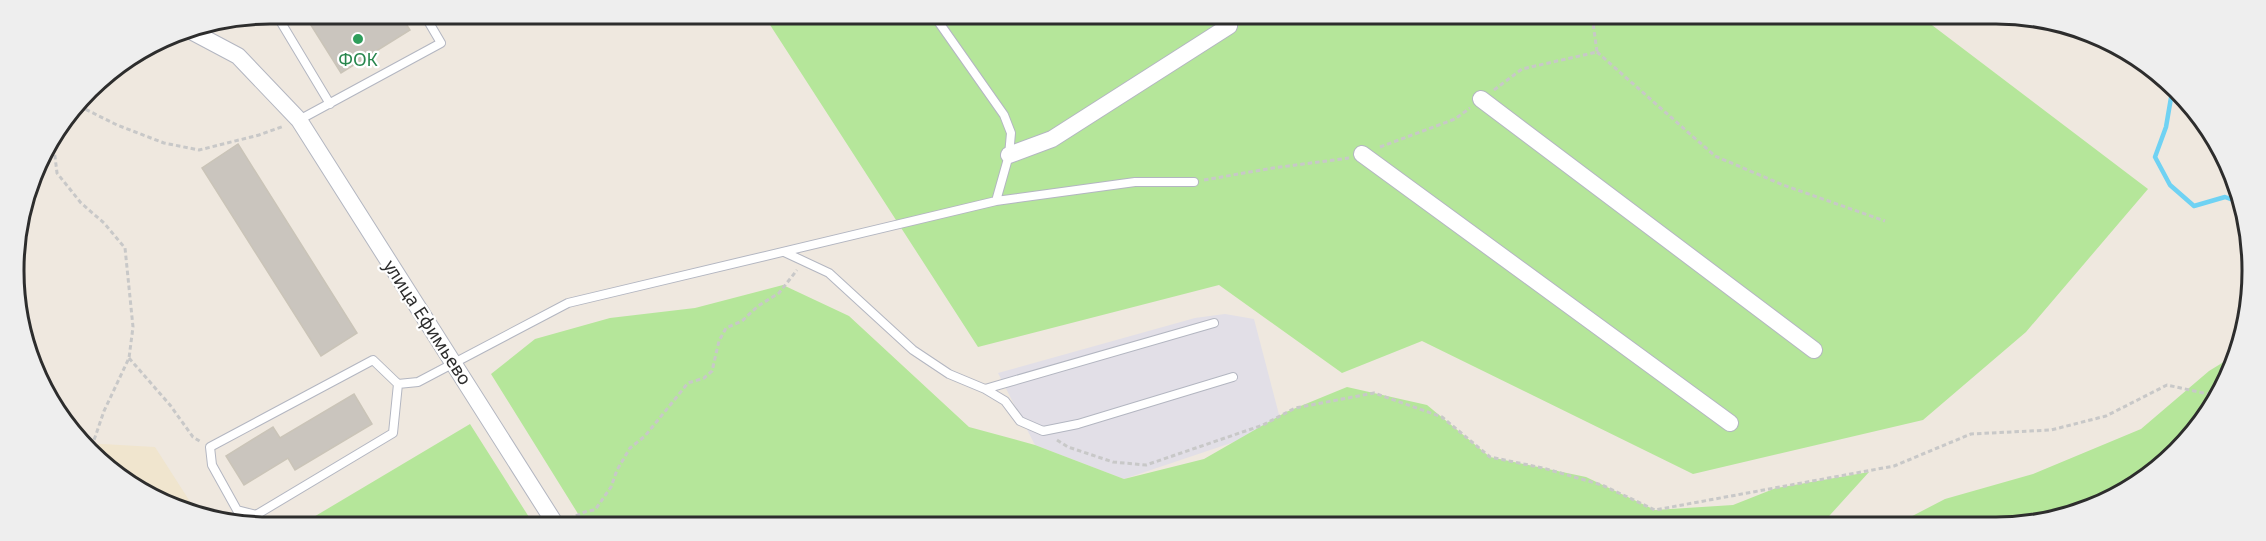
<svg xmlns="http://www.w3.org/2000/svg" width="2266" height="541" font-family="'Noto Sans',sans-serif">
<rect width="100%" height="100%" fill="#efe8df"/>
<path fill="#e2dfe7" d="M1225 314 1254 319 1282 426 1124 479 1035 445 998 373 1195 318Z"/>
<path fill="#f0e5ce" d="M85 443 155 447 196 511 142 493Z"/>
<path fill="#b5e69a" d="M763 14 1920 16 2148 189 2026 332 1923 420 1693 474 1422 341 1342 373 1219 285 978 347Z
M783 285 849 316 969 427 1035 445 1124 479 1204 459 1286 412 1347 387 1427 405 1490 457 1586 477 1655 510 1733 505 1776 488 1869 472 1821 525H585L491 374 535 339 610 318 695 308Z
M2235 355 2226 384 2177 452 2109 501 2029 525H1895L1945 499 2033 474 2141 429 2209 371Z
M470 424 534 525H328L312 518Z"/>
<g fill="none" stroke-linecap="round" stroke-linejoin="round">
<path stroke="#6fd2f3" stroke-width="4.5" d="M2117 46 2119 49 2139 61
M2162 81 2172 92 2166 127 2155 157 2170 185 2194 206 2225 197 2244 204"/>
</g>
<path fill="#cac5be" stroke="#cac4b8" stroke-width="1.5" d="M322 14H400L410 30 341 73 309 22Z
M238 144 357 333 321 356 202 168Z
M354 394 372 424 295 470 288 458 244 485 226 456 273 427 280 438Z"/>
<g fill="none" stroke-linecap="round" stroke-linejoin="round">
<defs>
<path id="service" d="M276 14 330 104
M933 14 1004 115 1011 133 1009 155 996 201
M299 120 441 43 424 14
M784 252 829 273 913 350 949 374 985 389 1214 323
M398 384 393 433 256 515 237 510 212 465 210 447 373 360 398 384 418 382 568 303 996 201 1135 182H1194
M985 389 1005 401 1020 421 1043 431 1078 424 1233 377"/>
<path id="minor" d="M189 30 238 56 299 120 556 525
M1481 99 1814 350
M1362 154 1730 423
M1009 155 1052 139 1229 26"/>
</defs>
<use href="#service" stroke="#b3b6c1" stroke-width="10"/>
<use href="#minor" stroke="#b3b6c1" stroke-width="18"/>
<path stroke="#c8c8c8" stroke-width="3" stroke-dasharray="4.5 3" stroke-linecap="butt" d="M1597 52 1715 156 1783 185 1885 221
M1494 90 1522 69 1597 52 1592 15
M79 106 117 125 164 143 199 150 259 135 284 126
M53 140 57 173 81 203 104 223 125 248 133 327 129 358 104 411 91 449
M1380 147 1455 119 1470 108
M1204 180 1273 168 1349 158
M129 358 170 405 193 437 201 442
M1057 440 1068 447 1113 462 1146 465 1263 425 1295 408 1374 393 1442 417 1490 457 1543 468 1602 485 1655 510 1894 466 1971 434 2051 430 2106 416 2167 385 2217 396
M569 519 587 511 595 510 611 487 617 470 630 448 645 436 688 383 704 378 712 371 719 341 726 328 742 321 758 306 779 293 797 270"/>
<use href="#service" stroke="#fff" stroke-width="8"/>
<use href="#minor" stroke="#fff" stroke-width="16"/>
</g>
<circle fill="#2e9e5b" stroke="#fff" stroke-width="2" cx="358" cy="39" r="6"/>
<g text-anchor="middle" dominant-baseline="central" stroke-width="4.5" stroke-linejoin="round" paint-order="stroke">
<g font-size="18" fill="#27864d" stroke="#fff">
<text x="358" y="59">ФОК</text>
</g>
<g font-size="18" fill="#2d2d2d" stroke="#fff">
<text transform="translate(428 322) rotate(57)">улица Ефимьево</text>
</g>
</g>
<path d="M0 0H2266V541H0ZM270 24H1996A246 246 0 0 1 2242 270V271A246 246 0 0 1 1996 517H270A246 246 0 0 1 24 271V270A246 246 0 0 1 270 24Z" fill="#eee" fill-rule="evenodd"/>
<path fill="none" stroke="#2d2d2d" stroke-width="3" d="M270 24H1996A246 246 0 0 1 2242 270V271A246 246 0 0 1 1996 517H270A246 246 0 0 1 24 271V270A246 246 0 0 1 270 24Z"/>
</svg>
